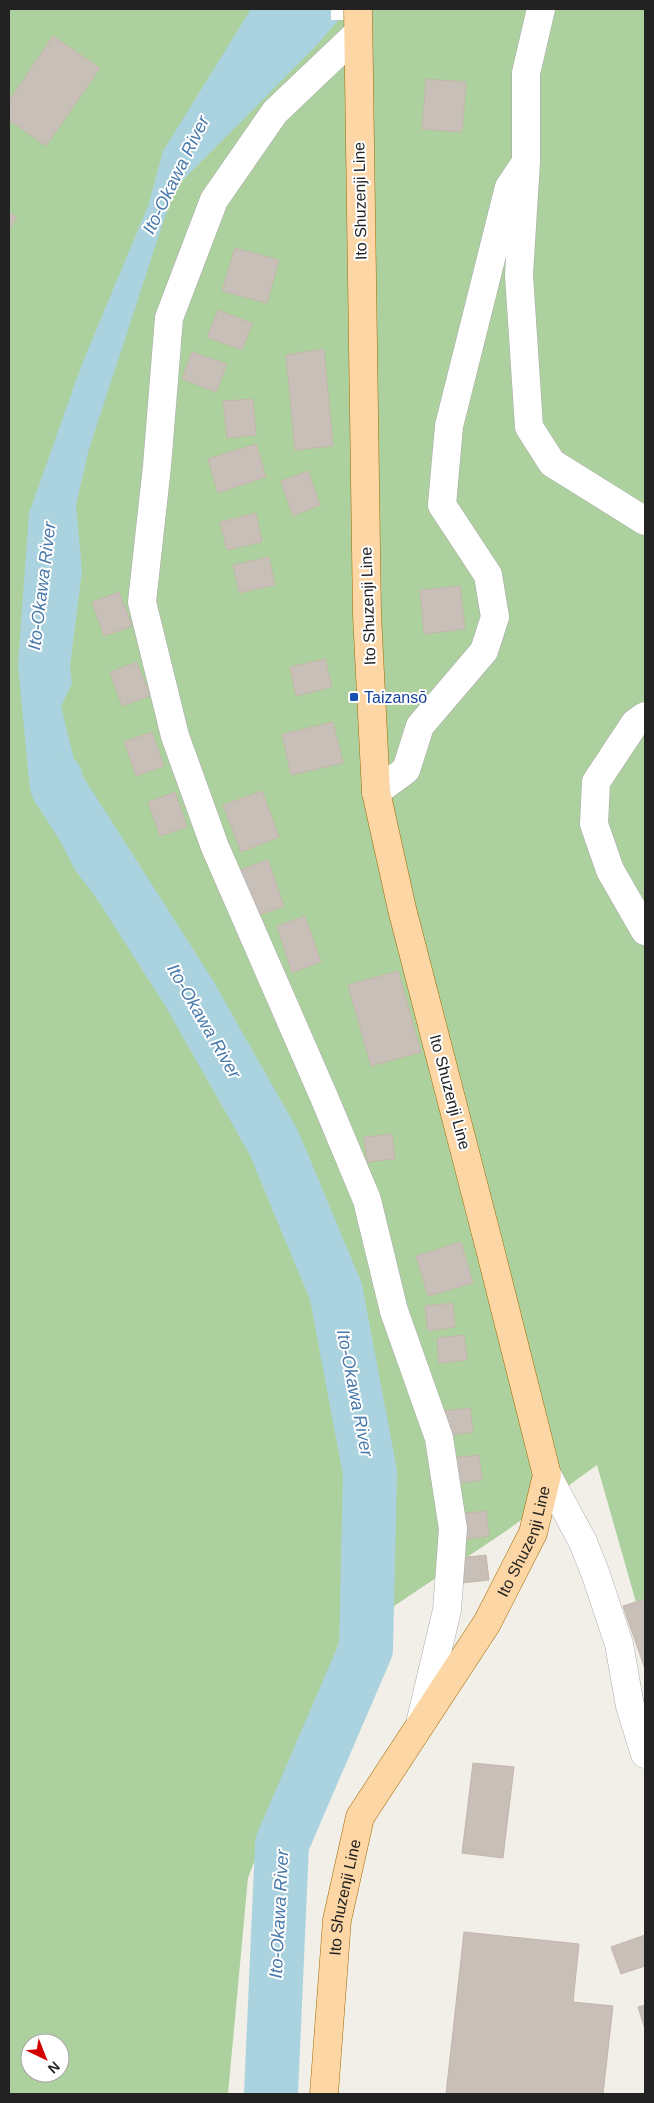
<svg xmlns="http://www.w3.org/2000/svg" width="654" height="2103" font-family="Arial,sans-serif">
<rect width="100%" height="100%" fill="#f2efe9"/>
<path fill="#add19e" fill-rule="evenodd" d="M9 9H645V1634L597 1465 506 1531 339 1643 248 1878 228 2094H9ZM30 2043H60V2073H30Z"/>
<path fill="#aad3df" d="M251 9H348L315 47 174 189 89 449 76 505 82 571 70 666 72 684 61 706 101 872 172 949 110 916 75 870 29 780 18 665 29 513 82 364 148 206 163 151Z"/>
<path fill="#fff" d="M331 9H356V20H331Z"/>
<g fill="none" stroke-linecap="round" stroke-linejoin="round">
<path stroke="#aad3df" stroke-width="54" d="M56 779 57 786 189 993 274 1143 336 1292 370 1473 366 1649 282 1844 271 2094"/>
</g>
<path fill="#c7bfb8" stroke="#c4b6ab" d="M53 36 100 68 46 146 9 120V101Z
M426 79 466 82 462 132 422 129Z
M9 212 17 218 9 230Z
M235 248 279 260 267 303 222 291Z
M218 310 252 323 242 350 207 337Z
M324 349 333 446 295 450 286 355Z
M192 352 227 364 216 392 182 379Z
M253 399 256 435 227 438 223 401Z
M256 444 266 477 218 493 208 459Z
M308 471 320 505 293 516 281 481Z
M256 513 262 542 227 550 220 522Z
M269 557 275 585 239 593 233 565Z
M460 586 465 629 424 634 420 590Z
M119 592 132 626 104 636 92 602Z
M325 659 332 687 296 696 290 667Z
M137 662 150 696 122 706 110 672Z
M333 722 343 763 291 775 282 734Z
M152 732 164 766 136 776 124 742Z
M262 791 279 837 241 852 223 805Z
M175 792 187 827 160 836 148 802Z
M268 860 284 906 256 916 239 870Z
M305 916 321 962 292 973 277 926Z
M398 971 421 1052 371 1066 348 985Z
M392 1134 395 1159 367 1162 364 1137Z
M461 1242 473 1283 428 1296 416 1256Z
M453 1303 455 1327 428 1331 425 1306Z
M464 1335 467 1360 439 1363 437 1338Z
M470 1408 473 1432 445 1436 442 1411Z
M479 1455 482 1480 454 1484 451 1458Z
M486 1511 489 1536 461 1540 458 1514Z
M486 1555 489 1580 462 1583 459 1558Z
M645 1599V1669L623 1606Z
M473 1763 514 1767 503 1858 462 1853Z
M464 1932 579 1944 573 2002 613 2006 603 2094H446Z
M645 1935V1966L621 1974 611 1947Z
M645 2005V2029L638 2007Z"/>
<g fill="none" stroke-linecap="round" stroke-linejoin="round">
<defs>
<path id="street" d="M541 9 526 73V162L519 275 529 427 552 463 645 521
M357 34 275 112 214 200 169 318 157 466 142 602 175 736 215 847 324 1097 367 1200 394 1311 439 1438 453 1529 447 1610 420 1724
M645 716 635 723 596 782 594 824 610 870 645 931
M376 792 406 770 420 726 484 651 495 617 488 575 442 505 449 426 509 187 526 162
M547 1475 583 1542 596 1575 619 1644 630 1706 645 1754"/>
<g id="primary">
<path id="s1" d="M324 2094 337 1920 360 1817 487 1623 533 1533 547 1475 490 1249 402 909 376 792 367 615 358 9"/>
</g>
</defs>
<use href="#street" stroke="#a9a9a9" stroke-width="29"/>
<use href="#primary" stroke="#a06b00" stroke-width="29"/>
<use href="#street" stroke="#fff" stroke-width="28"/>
<use href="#primary" stroke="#fcd6a4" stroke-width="28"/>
</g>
<rect fill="#1a4fb4" stroke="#fff" stroke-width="2" x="349" y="692" width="10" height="10" rx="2.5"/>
<g text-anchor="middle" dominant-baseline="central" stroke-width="4" stroke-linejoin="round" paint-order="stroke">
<g font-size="16" fill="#222" stroke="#fff">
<text transform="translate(360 201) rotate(-91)">Ito Shuzenji Line</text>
<text transform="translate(368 606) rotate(-92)">Ito Shuzenji Line</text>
<text transform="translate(450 1092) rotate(75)">Ito Shuzenji Line</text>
<text stroke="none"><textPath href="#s1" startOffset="602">Ito Shuzenji Line</textPath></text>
<text stroke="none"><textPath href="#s1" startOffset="198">Ito Shuzenji Line</textPath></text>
</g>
<g font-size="16" fill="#164399" stroke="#fff" text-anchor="start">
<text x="364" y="697">Taizansō</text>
</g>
<g font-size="18" font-style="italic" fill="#4a7aab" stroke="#fff">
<text transform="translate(176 175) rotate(-64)">Ito-Okawa River</text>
<text transform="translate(42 586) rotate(-83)">Ito-Okawa River</text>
<text transform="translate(204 1021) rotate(60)">Ito-Okawa River</text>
<text transform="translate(355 1393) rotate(79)">Ito-Okawa River</text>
<text transform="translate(279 1914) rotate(-87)">Ito-Okawa River</text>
</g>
</g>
<rect width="654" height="2103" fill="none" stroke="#222222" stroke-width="20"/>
<g transform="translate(45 2058) rotate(137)"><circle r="24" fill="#ffffff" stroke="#a7a7a7"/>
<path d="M0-4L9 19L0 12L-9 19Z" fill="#d40000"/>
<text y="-8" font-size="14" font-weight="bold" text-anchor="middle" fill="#222222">N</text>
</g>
</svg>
